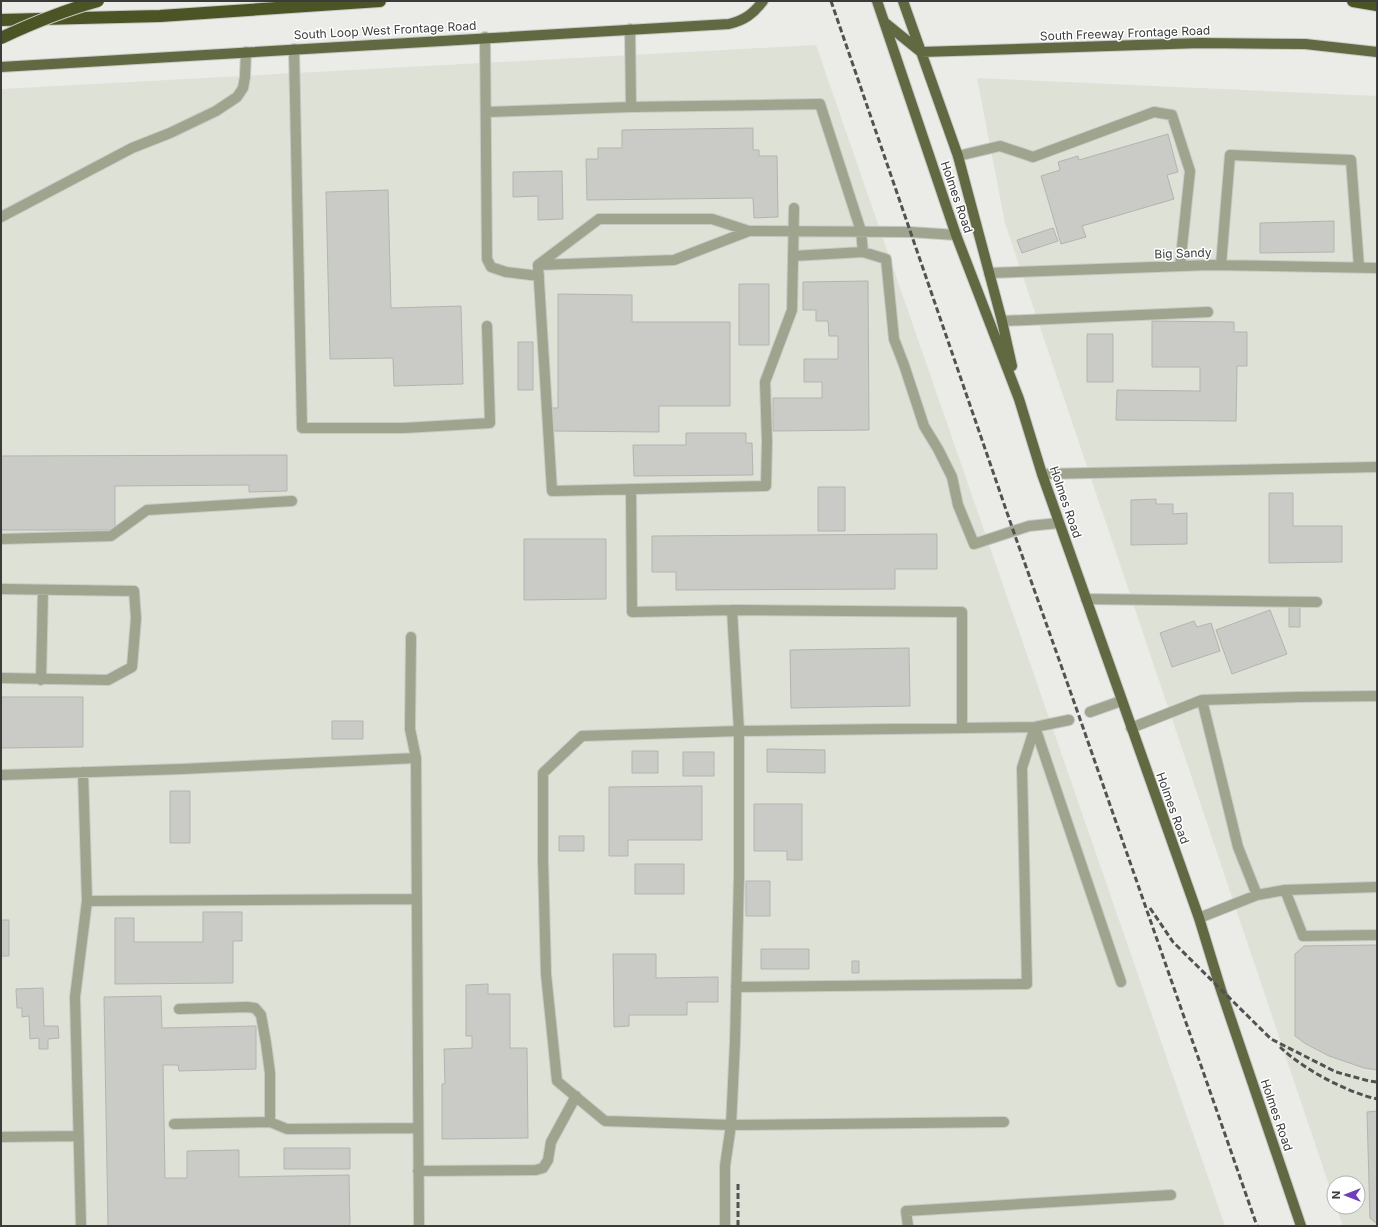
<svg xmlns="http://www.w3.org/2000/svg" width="1378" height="1227" font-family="Inter,sans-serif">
<rect width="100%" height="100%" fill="#ebece8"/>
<path fill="#dee1d6" d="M816 45 1225 1226H1V89Z
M977 78 1377 96V1226H1343L1336 1207H1358V1183H1334V1200L1005 223Z"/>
<path fill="#cacbc7" stroke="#b3b4b0" d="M753 128V150H759V156H777L778 217 754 218 753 198 587 200 586 159H598V148H622V130Z
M1168 134 1178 172 1167 175 1174 199 1082 226 1086 237 1061 244 1041 176 1060 170 1058 162 1078 156 1079 160Z
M562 171 563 219 538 220V196L513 197V172Z
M388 190 391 308 461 306 463 384 394 386 393 358 330 359 326 192Z
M1334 221V252L1260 253V223Z
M1053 228 1058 241 1022 253 1017 240Z
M868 281 869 430 773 431V398H822V382H804V359H838V336H829L828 321H816V310H803V282Z
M739 284H769V345H739Z
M558 294 632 295V322H730V406H659V432L552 431V408H558Z
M1152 321 1234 322V332H1247V366H1237L1236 421 1116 420 1117 390 1200 391V367H1152Z
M1087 334H1113V382H1087Z
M518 342H533V390H518Z
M686 433H746V443H752L753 475 634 476 633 445H686Z
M287 455V491L249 492V485L115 486V530H1V456Z
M818 487H845V531H818Z
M1269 493H1293V526H1342V562L1269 563Z
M1156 499V504H1173V514L1187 513V544L1131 545V500Z
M937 534V569H895V589L676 590V572H652V536Z
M524 539H606V599L524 600Z
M1300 605V627H1289V606Z
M1270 610 1287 654 1232 674 1216 630Z
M1194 621 1197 627 1211 623 1220 651 1172 667 1160 633Z
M909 648 910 706 791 708 790 650Z
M1 697H83V747L1 748Z
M332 721H363V739H332Z
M767 749 825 750V773L767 772Z
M632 751H658V773H632Z
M683 752H714V776H683Z
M702 786V840H628V856H609V787Z
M170 791H190V843H170Z
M754 804H802V860H787V851H754Z
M559 836H584V851H559Z
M635 864H684V894H635Z
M746 881H770V916H746Z
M203 912H242V941H233V983L115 984V918H134V942H203Z
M1 920H9V956H1Z
M1377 945V1070L1364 1068 1329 1056 1306 1044 1295 1036V954L1304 946Z
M761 949H809V969H761Z
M613 954H656V978L718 977V1002H687V1015H629V1026L614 1027Z
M852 961H859V973H852Z
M488 984V994H510V1048H527L528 1138 442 1139V1084H445L444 1049 472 1048V1036H466V985Z
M43 988 44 1026H58L59 1038 48 1039V1049H39V1038L30 1039 29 1016 22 1017V1008H17L16 989Z
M161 996 162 1028 256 1026V1069L179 1071 178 1065H163L165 1178H187V1151L239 1150V1177L349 1175 350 1226H108L104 997Z
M1377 1111V1224L1370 1218 1367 1112Z
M284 1148H350V1169H284Z"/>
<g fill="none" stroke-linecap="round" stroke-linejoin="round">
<defs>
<path id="minor" d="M630 29 631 107
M485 37 487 259 491 267 506 272 539 276
M294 49 302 428H404L490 423 487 326
M486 112 631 107 820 104 861 231 863 252
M958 156 1000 146 1033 157 1154 112 1172 115 1190 171 1180 266
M1 217 132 148 170 133 216 111 237 97 243 88 245 77 246 52
M793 256 863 252 886 259 894 339 904 365 924 426 938 449 952 477 958 505 974 544 1029 526 1059 523
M538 265 552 491 766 486 767 441 765 382 792 310 794 208
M538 265 599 219H712L749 231 910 232 956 235
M538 265 674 260 749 231
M1221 265 1230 155 1351 160 1359 267
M989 273 1210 265 1377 268
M1002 321 1208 312
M1042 474 1377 467
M631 489 632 612 732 610 962 612V728
M1 539 111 536 147 510 292 501
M1 589 134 591 136 618 132 667 108 680 1 678
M1086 599 1317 602
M411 637 410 729 416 758
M41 680 43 590
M1090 712 1121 701
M1035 727 1121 982
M1131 728 1202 700
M1 775 182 769 416 758 419 1226
M1285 890 1303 936 1377 935
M1257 895 1238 847 1202 700 1298 697 1377 696
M87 901 416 899
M1199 918 1257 895 1285 890 1377 887
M736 987 1027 984 1022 768 1035 727
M179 1009 247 1007 255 1008 261 1015 266 1043 270 1073V1122
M1004 1122 731 1125 605 1121 557 1081 546 974 543 860V773L582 736 739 731 1035 727 1069 720
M174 1124 270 1122 287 1129 418 1128
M1 1137 78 1136
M418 1171 536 1170 543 1168 548 1160 551 1142 576 1096
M81 1226 75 997 87 901 83 772
M725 1226V1166L731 1125 735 1042 739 876V731L732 610
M908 1226 906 1211 1171 1195"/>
<path id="major" d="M877 1 956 235 1019 399 1042 474 1199 918 1221 990 1301 1226
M903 1 958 156 1002 321 1012 366
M884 22 921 52 1201 43 1305 44 1377 52
M1 67 729 24C745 20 753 14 763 1"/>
<path id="highway" d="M1353 1 1377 5
M1 20 160 16 380 1"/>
</defs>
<use href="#minor" stroke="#c8c9c5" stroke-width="12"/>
<use href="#major" stroke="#c8c9c5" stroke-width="12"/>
<use href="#highway" stroke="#c8c9c5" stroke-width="14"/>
<use href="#minor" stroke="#9ea48e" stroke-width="10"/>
<use href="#major" stroke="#606941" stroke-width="10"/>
<use href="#highway" stroke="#4a5425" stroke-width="12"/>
<path stroke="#525251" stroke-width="3" stroke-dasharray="6 3" stroke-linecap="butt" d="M831 1 1013 530 1079 716 1257 1226
M1150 908 1173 942 1271 1039 1336 1072 1369 1081 1377 1082
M1280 1047C1303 1069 1346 1092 1377 1099
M738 1184V1226"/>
<defs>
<path id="highway-bridge" d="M1 38C33 23 65 10 98 1"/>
</defs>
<use href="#highway-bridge" stroke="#c8c9c5" stroke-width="14" stroke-linecap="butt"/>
<use href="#highway-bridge" stroke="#4a5425" stroke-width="12"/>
</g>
<g text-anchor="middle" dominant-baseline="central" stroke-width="3" stroke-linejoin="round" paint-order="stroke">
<g font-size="12" fill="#3b3b3a" stroke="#fff">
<text transform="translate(385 30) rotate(-3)">South Loop West Frontage Road</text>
<text transform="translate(1125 33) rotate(-2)">South Freeway Frontage Road</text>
<text transform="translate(957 197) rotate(71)">Holmes Road</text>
<text transform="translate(1183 253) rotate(-2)">Big Sandy</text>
<text transform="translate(1066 502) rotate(71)">Holmes Road</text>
<text transform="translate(1173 808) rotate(70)">Holmes Road</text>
<text transform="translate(1277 1115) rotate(71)">Holmes Road</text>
</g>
</g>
<rect width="1378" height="1227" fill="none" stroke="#3b3b3a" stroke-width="4"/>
<g transform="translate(1346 1195) rotate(270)"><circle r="19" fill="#ffffff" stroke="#b1b1b0"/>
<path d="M0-3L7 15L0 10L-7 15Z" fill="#703eb5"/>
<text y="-6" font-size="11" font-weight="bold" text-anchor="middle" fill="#3b3b3a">N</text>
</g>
</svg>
